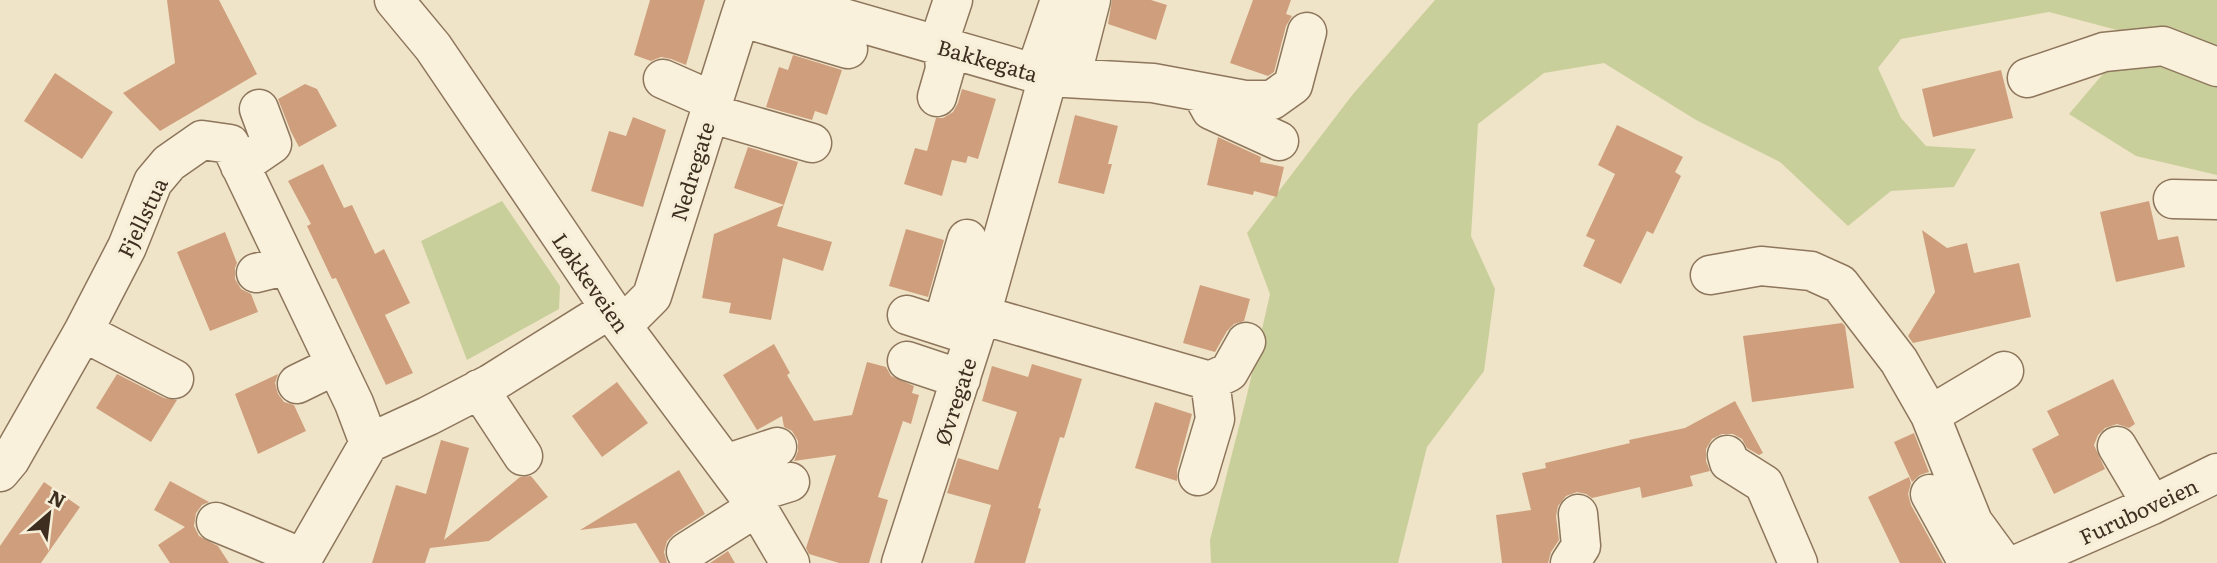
<svg xmlns="http://www.w3.org/2000/svg" width="2217" height="563" font-family="Literata,serif">
<rect width="100%" height="100%" fill="#f0e4c8"/>
<path fill="#c9cf9b" d="M1435 0H2217V175L2136 156 2069 114 2136 35 2049 12 1901 39 1878 68 1901 118 1926 146 1976 149 1954 187 1891 191 1848 226 1780 162 1696 120 1604 63 1544 73 1478 124 1471 236 1495 289 1484 371 1427 447 1398 563H1211L1210 540 1247 395 1270 294 1247 233 1353 94Z
M502 201 560 286 559 309 467 360 421 241Z"/>
<path fill="#cf9f7d" d="M167 0H219L257 74 160 131 123 93 175 63Z
M650 0H705L686 65 671 59 661 57 651 61 634 55Z
M1112 0H1151L1167 5 1156 40 1108 24Z
M1253 0H1291L1286 14 1292 16 1286 26 1274 72 1268 76 1230 63Z
M793 55 842 70 827 115 815 111 812 120 766 107 779 67 788 70Z
M2001 70 2013 118 1933 137 1922 89Z
M55 73 113 112 82 159 24 121Z
M305 84 317 89 337 126 299 147 291 132 278 99Z
M962 89 996 99 978 159 968 156 966 163 952 160 942 196 904 184 915 148 927 151 936 118H943L953 112 958 103Z
M1075 115 1118 126 1108 164H1112L1104 194 1058 183Z
M633 117 666 130 643 207 591 191 609 131 626 136Z
M1617 125 1683 157 1675 172 1681 176 1653 234 1647 231 1621 284 1583 266 1595 240 1586 236 1615 174 1598 165Z
M1218 137 1261 157 1260 162 1284 167 1277 197 1254 191 1253 195 1207 185Z
M748 147 798 162 777 226 832 242 823 271 783 258 771 320 729 313 731 303 702 298 714 234 784 205 734 188Z
M323 164 344 208 352 205 375 254 384 249 410 303 385 315 413 373 386 385 336 278 332 279 307 226 311 224 288 181Z
M2149 201 2158 240 2178 236 2185 267 2116 282 2100 212Z
M906 229 944 240 928 297 889 286Z
M1922 230 1947 248 1967 243 1974 273 2019 263 2031 317 1913 343 1908 336 1935 292Z
M225 232 237 263 235 268V279L241 289 251 294 258 312 210 331 177 252Z
M1200 285 1250 299 1244 321 1234 324 1227 331 1215 352 1183 343Z
M1842 323 1845 326 1854 388 1752 402 1743 336Z
M774 344 790 373 787 375 814 421 852 415 867 362 886 367 891 376 914 386 912 393 919 395 911 424 903 421 878 497 888 500 869 563H839L809 554 806 548 836 455 794 461 798 451V441L792 431 784 427 782 416 757 430 723 375Z
M1032 364 1082 379 1064 438 1060 437 1038 508 1041 509 1025 563H974L991 505 947 493 958 458 998 470 1017 412 982 401 992 366 1028 377Z
M117 374 164 398 177 400 151 442 96 408Z
M278 374 275 383 278 394 284 402 294 405 306 431 258 454 235 394Z
M2113 379 2135 424 2129 428 2117 424 2105 428 2098 435 2094 445 2105 469 2054 494 2032 449 2059 435 2047 411Z
M617 382 648 423 602 457 572 416Z
M1735 401 1763 453 1759 455 1747 448 1742 439 1733 434H1722L1712 439 1706 449V461L1710 471 1690 476 1693 486 1642 498 1640 487 1592 498 1586 494 1577 492 1566 496 1558 506 1556 516 1559 540 1551 552 1548 563H1502L1496 515 1531 510 1522 473 1546 468 1545 463 1630 443 1629 440 1685 428Z
M1155 402 1192 414 1177 470V481L1135 468Z
M1914 433 1929 472 1920 475 1912 482 1894 442Z
M441 440 469 448 444 540 520 477 531 476 548 497 489 541 430 548 425 563H372L396 485 426 494Z
M679 470 705 514 674 534 667 541 664 552 667 563H660L636 523 580 530Z
M1909 477 1911 483 1908 494 1911 505 1943 563H1900L1868 497Z
M170 481 209 502 202 505 196 513 194 526 199 536 218 546 229 563H170L158 545 185 527 154 510Z
M44 482 80 507 41 563H0V546Z
M728 551 735 563H710Z"/>
<g fill="none" stroke-linecap="round" stroke-linejoin="round">
<defs>
<path id="minor" d="M394 0 433 47 622 326 757 507 790 563
M781 0 1048 77 1153 83 1245 100H1272L1293 85 1307 32
M740 17 848 49
M938 45 953 0
M1035 73 1060 0
M1071 78 1091 0
M2027 78 2104 52 2163 46 2217 67
M663 79 713 101
M937 97 945 69 943 46
M1206 101 1211 110 1279 141
M709 113 812 143
M240 166 272 144 259 109
M2173 199 2217 200
M256 273 288 265
M1710 275 1761 266 1811 271 1840 284 1899 361 1930 415 1973 522 2003 563
M907 315 966 334
M981 315 1210 381 1229 372 1246 342
M622 326 652 296 740 17 744 5 749 0
M942 326 967 239
M83 332 174 379
M907 361 961 379
M297 384 336 365
M479 389 523 456
M1930 415 2004 371
M2117 446 2152 505
M1727 455 1729 462 1764 484 1798 563
M725 464 777 447
M0 472 10 460 83 332 127 247 153 182 169 163 202 140 230 144 354 403 369 443
M1198 476 1215 419 1210 381
M1930 494 1968 563
M748 495 790 482
M216 522 303 558
M686 552 757 507
M300 563 369 443 428 416 490 384 610 309
M901 563 981 315 1048 77
M1570 563 1581 546 1578 514
M2020 563 2152 505 2217 473"/>
</defs>
<use href="#minor" stroke="#8d765c" stroke-width="41"/>
<use href="#minor" stroke="#faf1dc" stroke-width="38"/>
</g>
<g text-anchor="middle" dominant-baseline="central" stroke-width="7" stroke-linejoin="round" paint-order="stroke">
<g font-size="21" fill="#3d2e20" stroke="#f7eed8">
<text transform="translate(988 59) rotate(16)">Bakkegata</text>
<text transform="translate(691 171) rotate(-73)">Nedregate</text>
<text transform="translate(141 217) rotate(-64)">Fjellstua</text>
<text transform="translate(592 282) rotate(55)">Løkkeveien</text>
<text transform="translate(954 401) rotate(-72)">Øvregate</text>
<text transform="translate(2138 510) rotate(-25)">Furuboveien</text>
</g>
</g>
<g transform="translate(49 514) rotate(28)" stroke="#f7eed8" stroke-width="5" paint-order="stroke">
<path d="M0-5L12 26L0 18L-12 26Z" fill="#3d2e20"/>
<text y="-10" font-size="19" font-weight="bold" text-anchor="middle" fill="#3d2e20">N</text>
</g>
</svg>
